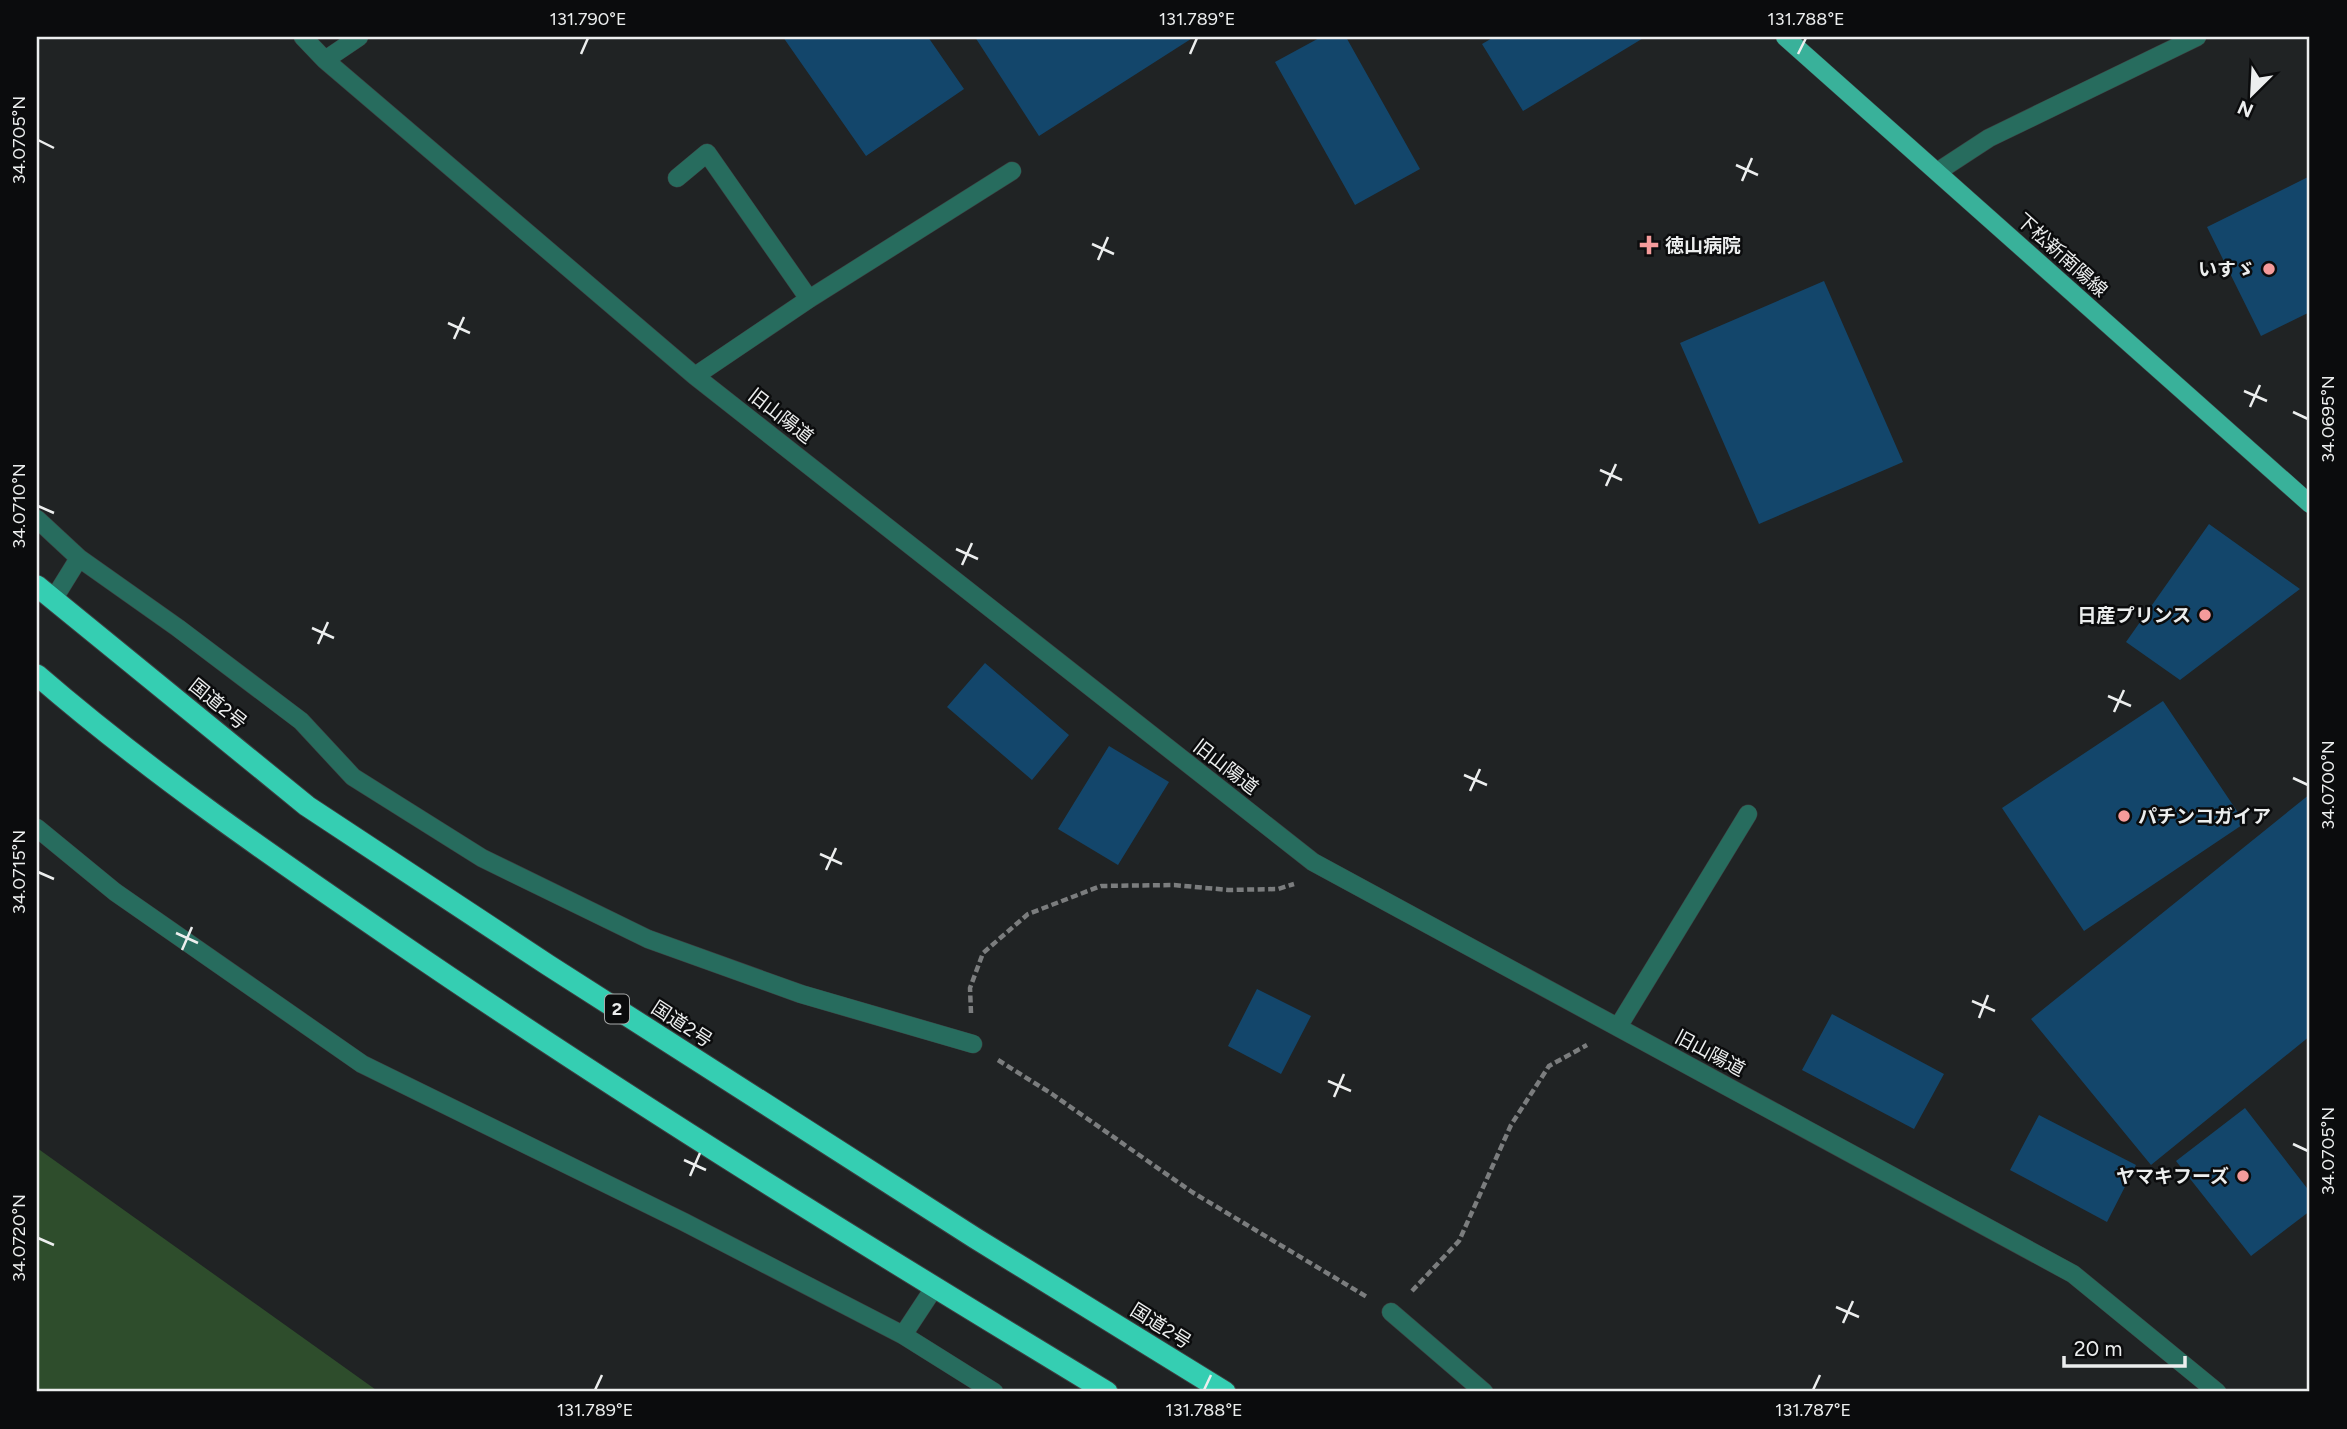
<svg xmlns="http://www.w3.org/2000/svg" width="2347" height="1429" font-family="Figtree,'Noto Sans JP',sans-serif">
<rect width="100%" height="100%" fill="#202324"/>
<path fill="#2e4d2c" d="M37 1148 379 1392H37Z"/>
<path fill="#13466b" d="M783 37H928L964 89 866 156Z
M975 37H1194L1039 136Z
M1321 37H1346L1420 169 1355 205 1275 62Z
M1494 37H1645L1523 111 1482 44Z
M2310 176V312L2261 336 2207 227Z
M1824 281 1903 462 1759 524 1680 343Z
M2209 524 2300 589 2180 680 2126 642Z
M985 663 1069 735 1032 780 947 707Z
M2163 701 2245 823 2084 931 2002 808Z
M1109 746 1169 782 1118 865 1058 829Z
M2310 794V1036L2151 1165 2031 1019Z
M1257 989 1311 1016 1281 1074 1228 1046Z
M1832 1014 1944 1074 1914 1129 1802 1070Z
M2245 1108 2310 1192V1211L2251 1256 2176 1161Z
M2039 1115 2136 1165 2107 1222 2010 1170Z"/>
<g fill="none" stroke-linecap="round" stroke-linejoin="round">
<defs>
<path id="minor" d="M303 37 325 60 695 376 1313 862 2073 1274 2217 1392
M325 60 359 37
M1937 172 1989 138 2197 37
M677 178 707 153 809 299
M695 376 809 299 1012 171
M37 519 79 558 178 628 301 721 353 777 482 858 648 939 801 994 973 1044
M53 600 79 558
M37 828 115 892 362 1064 684 1222 903 1335 994 1392
M1618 1027 1748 814
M1391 1312 1484 1392
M903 1335 934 1288"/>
<path id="major" d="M1785 37 2310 504"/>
<path id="highway" d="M37 586 307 806 548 965 975 1238 1225 1392
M37 675C149 772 273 857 396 941 627 1099 867 1247 1107 1392"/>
</defs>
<use href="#minor" stroke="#3d3f40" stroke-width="19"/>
<use href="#major" stroke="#3d3f40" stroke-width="19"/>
<use href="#highway" stroke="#3d3f40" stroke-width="23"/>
<path stroke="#7b7d7e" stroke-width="4.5" stroke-dasharray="7 3.5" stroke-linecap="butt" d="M971 1013 970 988 983 953 1028 914 1101 886 1174 885 1228 890 1278 889 1294 884
M998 1060 1052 1094 1192 1192 1367 1297
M1412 1291 1459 1241 1511 1125 1549 1066 1587 1045"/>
<use href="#minor" stroke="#276c5e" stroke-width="18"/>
<use href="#major" stroke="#39b19a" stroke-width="18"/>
<use href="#highway" stroke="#35ceb2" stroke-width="21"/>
</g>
<path fill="none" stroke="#eceeee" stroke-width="2.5" d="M581 54 588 38M1190 54 1197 38M1798 54 1806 38M38 140 54 148M1736 165 1758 175M1742 181 1752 158M1092 244 1114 254M1098 260 1108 237M448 323 470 333M454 339 464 317M2244 391 2267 401M2250 407 2260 385M2293 412 2308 419M1600 470 1622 480M1606 486 1616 464M38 506 54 513M956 549 978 559M962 565 972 543M312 628 334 638M318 644 328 622M2108 696 2131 706M2114 712 2124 690M1464 775 1487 785M2293 778 2308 785M1470 791 1480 769M820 854 842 864M826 870 836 848M38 872 54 879M176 933 198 943M182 950 192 927M1972 1001 1995 1011M1979 1018 1988 995M1328 1081 1351 1091M1334 1097 1344 1074M2293 1144 2308 1151M684 1160 706 1170M690 1176 700 1153M38 1238 54 1245M1836 1307 1859 1317M1843 1323 1853 1301M595 1390 602 1375M1204 1390 1211 1375M1813 1390 1820 1375"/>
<g fill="#f59b9b" stroke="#0b0c0d" stroke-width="2.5">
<path d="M1645.5 234.5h7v7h7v7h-7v7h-7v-7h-7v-7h7z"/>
<circle cx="2269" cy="269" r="7"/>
<circle cx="2205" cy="615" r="7"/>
<circle cx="2124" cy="816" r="7"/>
<circle cx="2243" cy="1176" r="7"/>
</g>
<g text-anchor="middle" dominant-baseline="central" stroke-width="5" stroke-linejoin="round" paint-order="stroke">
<rect fill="#0b0c0d" stroke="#a8aaaa" stroke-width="2" x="605" y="994.5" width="24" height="29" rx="5"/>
<g font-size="18" font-weight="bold" fill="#eceeee">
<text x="617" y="1009">2</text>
</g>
<g font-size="19" font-weight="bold" fill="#eceeee" stroke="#0b0c0d" text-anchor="end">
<text x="1665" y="245" text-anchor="start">徳山病院</text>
<text x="2255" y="269">いすゞ</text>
<text x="2191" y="615">日産プリンス</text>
<text x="2138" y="816" text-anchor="start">パチンコガイア</text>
<text x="2229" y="1176">ヤマキフーズ</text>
</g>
<g font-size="19" fill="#eceeee" stroke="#0b0c0d">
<text transform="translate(2062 255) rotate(42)">下松新南陽線</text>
<text transform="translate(781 416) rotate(38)">旧山陽道</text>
<text transform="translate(218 704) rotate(39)">国道2号</text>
<text transform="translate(1226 767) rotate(38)">旧山陽道</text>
<text transform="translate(682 1024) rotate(33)">国道2号</text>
<text transform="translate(1710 1053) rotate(28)">旧山陽道</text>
<text transform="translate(1161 1326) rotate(32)">国道2号</text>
</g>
</g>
<rect width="2347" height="1429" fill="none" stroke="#0b0c0d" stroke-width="77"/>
<g transform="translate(2252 94) rotate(204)" stroke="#0b0c0d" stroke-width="5" paint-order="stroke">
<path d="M0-5L12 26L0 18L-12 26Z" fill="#eceeee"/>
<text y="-10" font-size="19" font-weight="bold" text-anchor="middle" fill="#eceeee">N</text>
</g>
<path d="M2064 1356v10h121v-10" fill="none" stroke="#eceeee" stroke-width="3.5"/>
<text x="2074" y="1356" font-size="21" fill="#eceeee" stroke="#0b0c0d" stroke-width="5" paint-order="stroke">20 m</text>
<rect x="38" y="38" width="2270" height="1352" fill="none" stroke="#eceeee" stroke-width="2.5"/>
<g font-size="18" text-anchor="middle" fill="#eceeee">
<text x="588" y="25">131.790°E</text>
<text x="1197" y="25">131.789°E</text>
<text x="1806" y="25">131.788°E</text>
<text transform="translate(19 140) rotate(-90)" y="6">34.0705°N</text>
<text transform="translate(2328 419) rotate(-90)" y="6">34.0695°N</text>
<text transform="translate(19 506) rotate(-90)" y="6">34.0710°N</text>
<text transform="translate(2328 785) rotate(-90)" y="6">34.0700°N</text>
<text transform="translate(19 872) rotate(-90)" y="6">34.0715°N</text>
<text transform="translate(2328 1151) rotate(-90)" y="6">34.0705°N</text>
<text transform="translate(19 1238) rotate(-90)" y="6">34.0720°N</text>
<text x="595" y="1416">131.789°E</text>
<text x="1204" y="1416">131.788°E</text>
<text x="1813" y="1416">131.787°E</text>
</g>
</svg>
